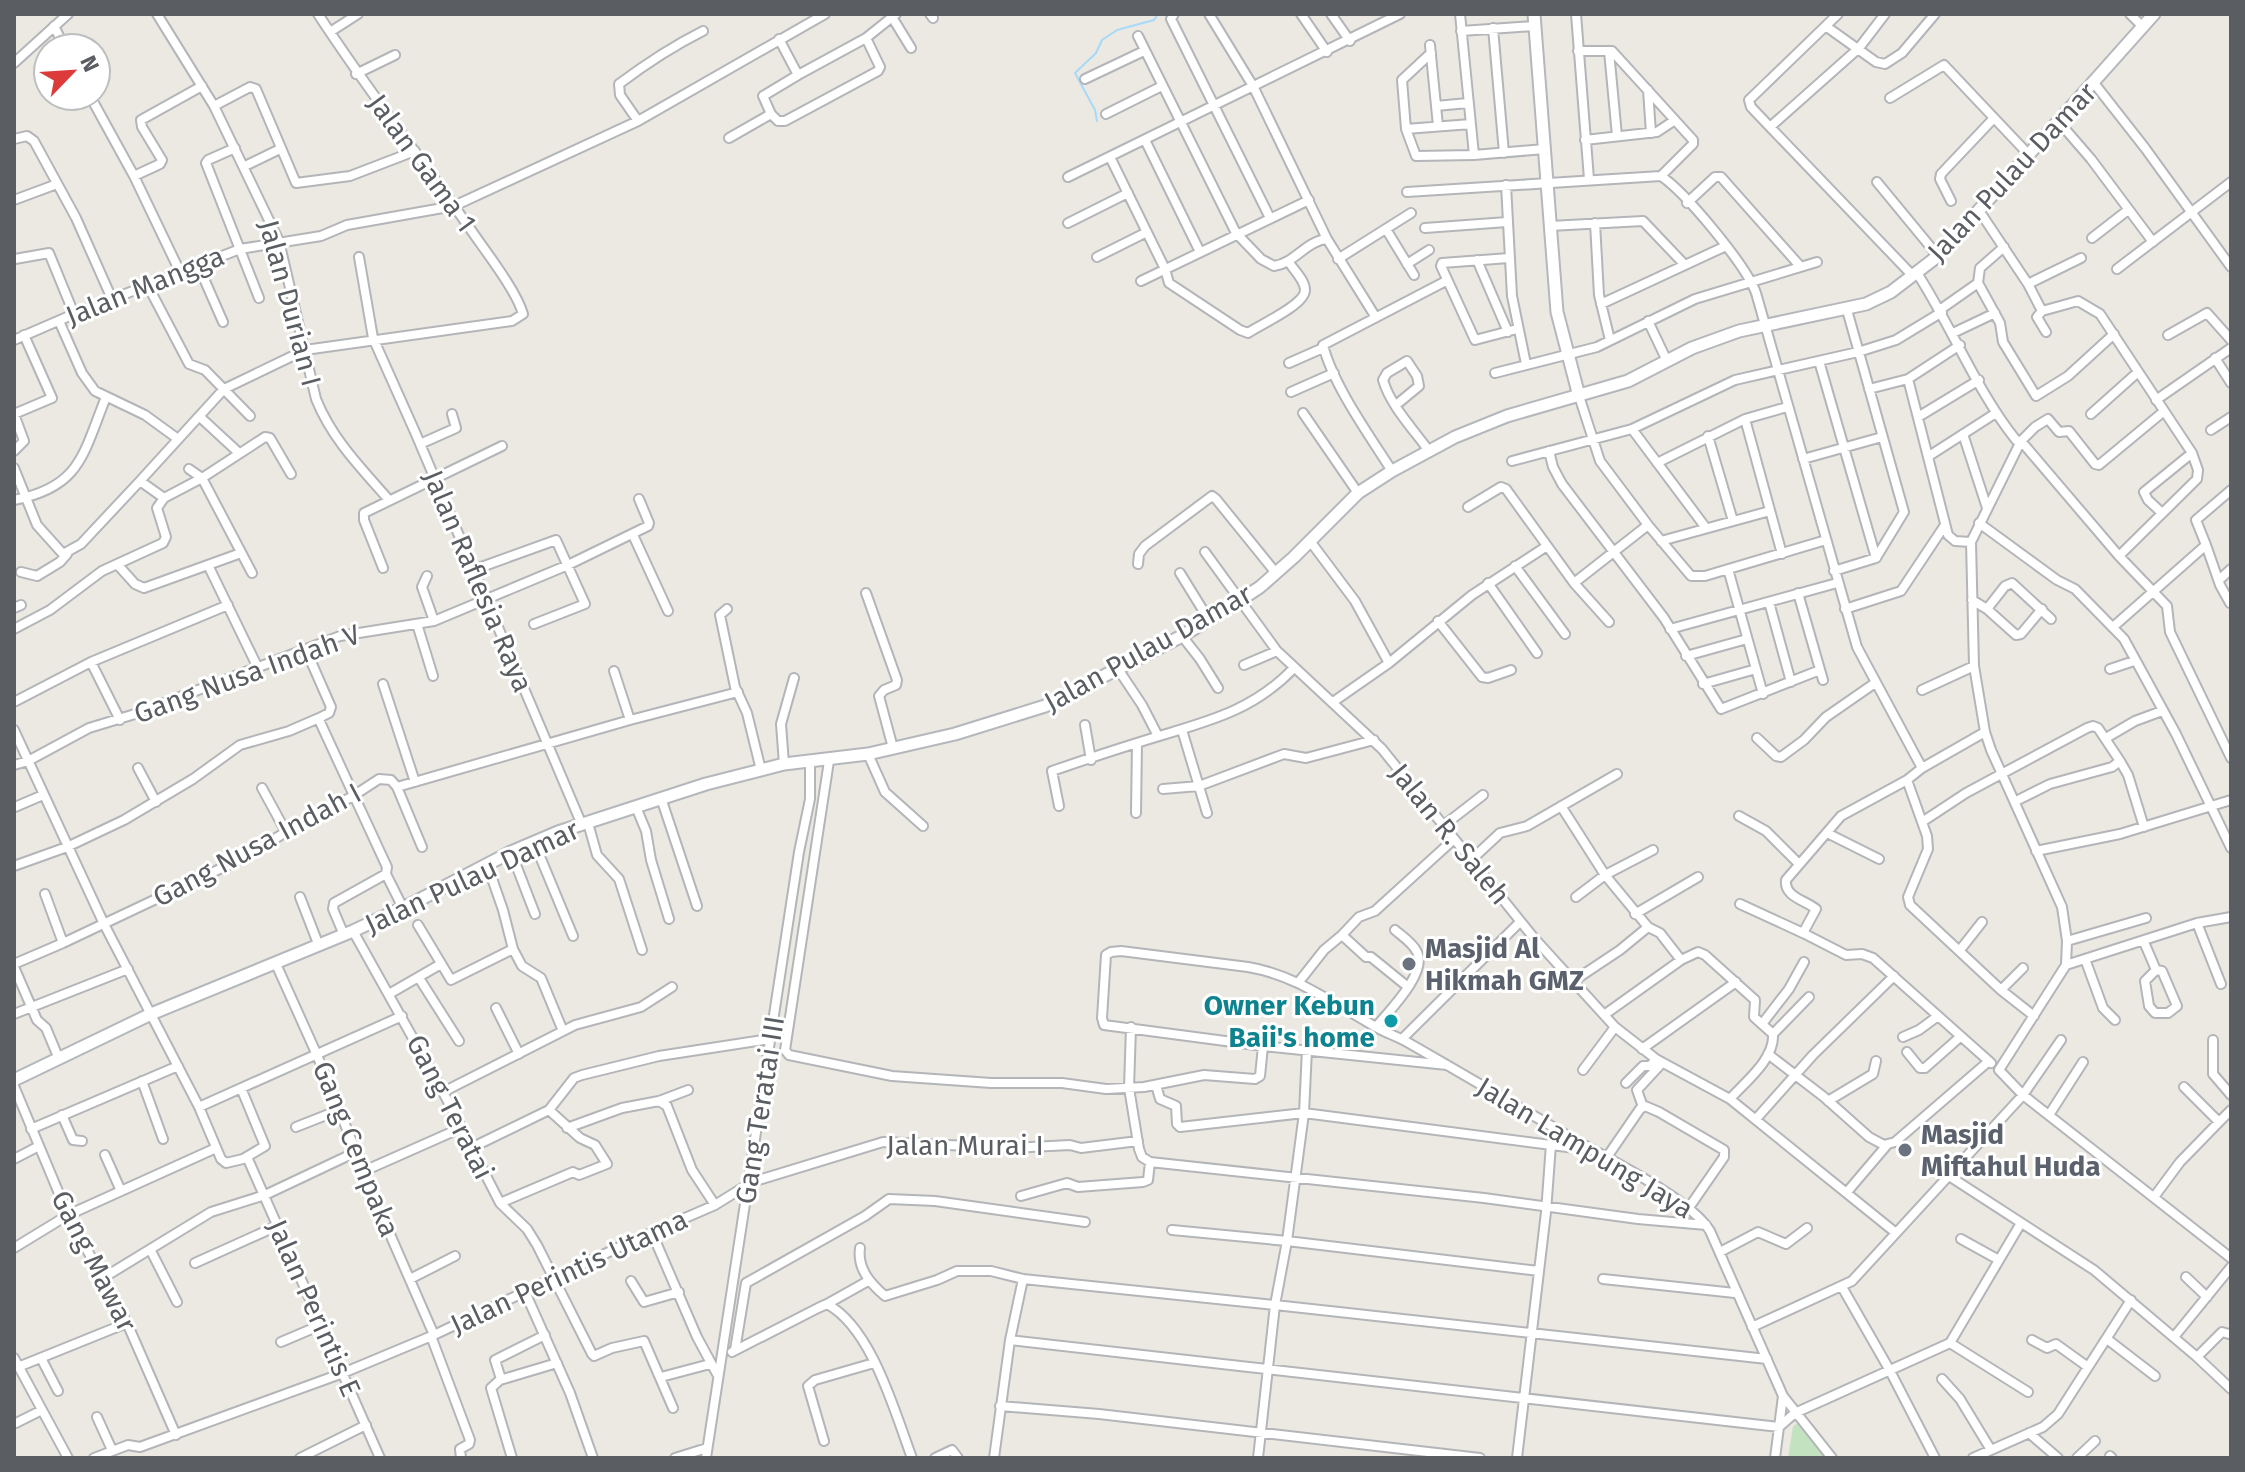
<svg xmlns="http://www.w3.org/2000/svg" width="2245" height="1472" font-family="'Fira Sans',sans-serif">
<rect width="100%" height="100%" fill="#ece9e2"/>
<path fill="#c2e2c0" d="M1797 1424 1802 1425 1829 1458H1788L1793 1426Z"/>
<g fill="none" stroke-linecap="round" stroke-linejoin="round">
<path stroke="#a6daf8" stroke-width="2" d="M1097 121 1095 110 1075 73 1096 53 1102 40 1117 30 1154 20 1158 14"/>
<defs>
<path id="street" d="M157 14 214 106 279 241 316 399C332 439 361 468 389 500
M930 14 933 18
M1174 14 1171 19 1270 218
M1209 14 1253 86 1327 239
M1301 14 1327 52
M1331 14 1350 41
M1460 14 1474 155
M1576 14 1589 179
M1838 14 1749 100 1751 107 1770 127 1859 48 1885 14
M2130 14 2143 27
M892 17 911 48
M54 26 65 48
M1827 27 1876 62 1885 64 1902 53 1935 14
M1493 28 1504 153
M1461 31 1535 26
M330 32 358 14
M1138 36 1236 233 1261 259 1274 266C1295 263 1306 241 1327 239L1375 316
M779 39 798 75 866 38 896 14
M1430 45 1438 126
M1578 51H1612L1693 140V144L1661 176
M1609 51 1617 136
M1431 53 1402 80 1406 129 1416 156 1474 155 1545 149
M14 63 68 14
M356 74 395 55
M798 75 763 96 771 114 778 121H785L878 71 880 67 866 38
M1085 79 1144 51
M2094 83 2145 148 2231 267
M1648 90 1651 133
M90 96 134 176 180 272
M1890 98 1944 65 2030 156
M214 106 250 87 256 89 296 183 350 176 415 151
M1436 106 1468 103
M1106 114 1162 86
M638 121 620 95 619 84C647 63 671 47 703 31
M2059 122 2091 159 2153 242
M1770 127 1913 276
M1406 129 1471 124
M729 138 771 114
M14 139 27 136 34 141 76 218 112 299
M1145 140 1200 252
M1585 140 1657 132 1675 120
M235 148 208 160 206 163 259 298
M1110 157 1165 269 1169 283 1240 330 1248 333C1261 324 1305 305 1305 290 1305 280 1293 269 1288 261
M245 166 280 149
M134 176 160 164 162 160 142 127 141 120 202 86
M1068 177 1400 14
M1877 182 1938 256
M1506 185 1512 296 1526 364
M1407 192 1661 176C1685 192 1746 265 1756 293L1857 647 1922 768
M14 200 57 184
M1951 201 1940 179 1941 174 1994 118
M1687 203 1715 177H1721L1800 266
M1980 212 2028 284 2042 311
M1068 223 1128 193
M1595 223 1599 295 1610 340
M1550 226 1643 221 1684 264
M1425 228 1507 222
M1386 229 1414 275
M2092 238 2128 210
M359 257 373 338 415 432 582 825
M1097 257 1147 232
M1509 258 1442 263 1441 266 1475 340 1517 329
M15 259 49 253 74 314
M1338 259 1411 213
M1477 260 1508 332
M1407 264 1429 250
M198 265 223 322
M2117 269 2231 182
M1917 273C1952 327 1976 390 2016 440L2021 441 2119 556 2167 606 2170 632 2231 758
M1141 281 1309 200
M1978 283 2000 323 2003 342 2036 396 2068 376 2114 334
M2028 284 2081 258
M148 286 189 364 205 370 250 416
M1601 304 1726 246
M1941 309 1978 283 1980 268 2004 247
M2042 311 2078 301 2100 314 2192 453 2198 470 2197 479 2119 556
M2042 311 2037 317 2046 332
M59 321 82 373 95 391 145 415 178 439
M1648 321 1667 361
M1953 333 1995 313
M2168 335 2207 313 2231 340
M14 340 74 314 240 249 321 236 347 225 454 206 638 121 825 14
M2215 358 2231 383
M1819 361 1876 558
M1289 363 1323 348
M1495 373 1597 347 1695 299 1817 262
M1908 379 1948 535 1955 541 1971 542
M1869 389 1908 379 1960 345
M1291 392 1334 373
M1579 396 1600 461 1648 525 1691 576H1705L1826 540
M2156 400 2231 348
M1396 405 1419 386 1417 376 1407 361 1387 373 1383 380C1390 405 1414 430 1429 451
M1303 413 1358 493
M14 414 52 398 24 335
M2091 414 2138 372
M200 417 239 453
M1918 417 1979 380
M1745 419 1782 554
M1632 429 1706 528
M2211 430 2231 417
M1963 434 1987 508
M1708 436 1733 521
M420 444 456 428 452 414
M14 451 24 441 14 414
M1549 451 1553 467 1562 484 1664 618 1721 709 1820 670
M1929 456 1996 413
M1803 459 1882 437
M1512 461 1632 429 1735 380 1858 352 1896 340 1942 312
M1657 463 1745 419 1787 407
M14 468 37 525 63 554 81 544 140 481 164 498
M189 469 202 478 252 573
M1392 471C1369 435 1333 385 1323 345L1446 281
M140 481 224 389 305 350 512 321 523 314C516 290 486 252 471 230 421 158 366 88 318 14
M14 500C81 487 83 454 106 397
M1468 507 1501 487 1506 489 1574 583 1609 622
M2162 513 2148 500 2144 492 2192 453
M1979 523 2057 580 2075 589 2124 639 2176 734 2231 848
M633 535 668 611
M1310 541 1355 601 1389 663
M1661 541 1770 511
M2206 545 2220 585 2230 603
M1205 552 1277 651 1382 749 1534 938 1615 1027 1656 1059 1730 1099 1896 1233
M117 564 135 584 144 588 241 553
M1138 564 1139 554 1145 546 1212 496 1216 499 1276 573
M208 565 258 668
M1515 566 1565 634
M383 568 364 520V513L502 446
M1728 569 1763 694
M473 570 556 540 585 604 534 624
M1834 571 1876 558 1904 512 1847 310
M21 572 37 576 60 562 67 554
M1180 573 1209 620
M427 576 422 587 434 621
M2219 580 2231 569
M1488 583 1537 653
M1574 583 1648 525
M866 593 897 680 896 685 884 690 879 696 893 748
M1798 593 1823 680
M1972 600 1987 609 2005 586 2012 583 2051 619
M1769 602 1791 682
M14 608 21 605
M727 609 720 615 735 687 747 713 761 770
M1845 609 1901 591 1945 525
M1987 609 2016 635 2021 634 2042 609
M1438 621 1482 677 1488 678 1511 670
M417 624 433 676
M2113 627 2206 545 2196 520 2231 490
M14 629 50 610 102 571 163 543 166 537 157 508 164 498 202 478 265 437 270 438 291 474
M1670 629 1837 583
M1182 636 1200 659 1218 688
M306 650 331 707 329 713 319 718 320 722 387 867 386 874 403 908
M1686 656 1747 639
M91 662 120 720
M1244 665 1277 651
M1118 669 1142 705 1158 736
M2110 669 2134 661
M614 671 630 720
M383 684 415 782
M1703 684 1756 669
M1922 690 1974 666
M14 702 91 662 228 605
M1333 702 1389 663 1472 595 1547 546
M1085 725 1091 760
M14 730 104 924 199 1107 221 1159 226 1163 243 1159 265 1146 241 1088
M1182 730 1207 813
M1757 738 1776 756 1781 757 1804 740 1826 717 1875 683
M2106 738 2135 721 2162 711
M868 754 885 792 923 826
M829 761 785 1050 789 1055 892 1076 991 1083H1062L1106 1089 1144 1087 1204 1075 1255 1079 1260 1076 1263 1046
M784 764 781 724 794 678
M14 765 28 761 89 728 135 714 340 636 434 621 568 565 648 526 649 523 639 499
M138 768 156 802
M1907 780 1927 836 1928 849 1908 897 1910 905 2001 990 2034 1016
M397 787 422 847
M262 788 286 832
M1163 789 1199 786 1284 754 1306 758 1374 740
M661 798 697 906
M2016 801 2050 784 2112 767 2120 761 2128 775 2144 827
M1059 806 1052 771C1081 761 1111 751 1140 742 1199 723 1249 715 1294 668
M1561 806 1605 875 1648 927 1620 950 1575 980
M15 807 43 795
M636 807 646 831 651 860 669 919
M1136 813 1137 743
M1739 816 1766 831 1799 864
M1922 822 1966 793 2087 728 2093 726 2098 728 2120 761
M588 823 597 855 619 879 642 950
M1443 826 1483 795
M1827 833 1879 859
M534 842 573 936
M2036 851 2120 834 2231 800
M511 852 535 914
M1470 861 1500 833 1527 826 1617 774
M487 864 503 910 513 949 522 966 541 978 563 1031
M14 866 67 847 124 820 193 779 240 745 289 731 319 718
M45 894 63 943
M300 897 319 946
M1576 897 1605 875 1653 850
M1740 904 1803 933 1816 909C1805 900 1784 897 1786 880L1841 816 1907 780 1922 768 1985 732
M1635 914 1698 877
M2231 917 2197 923 2066 965 1999 1070 2023 1095 2231 1258
M2197 923 2221 984
M418 925 451 980 513 949
M1648 927 1660 933 1681 960 1698 952 1705 955 1755 1000 1754 1017 1773 1034C1775 1059 1745 1082 1730 1099
M353 931 443 1092 500 1203 527 1229 537 1245 592 1354 594 1356 612 1348 644 1341 673 1408
M1803 933 1846 955 1862 954 1873 958 1991 1063
M344 935 333 909 334 903 386 874
M1342 935 1366 957H1371L1408 987
M2067 941 2146 918
M2144 942 2156 970 2162 971 2177 1006 2168 1013H2155L2149 1006 2145 981 2156 970
M1960 950 1982 922
M2085 959 2103 1008 2115 1020
M14 964 63 943 243 858 286 832 353 796 379 779 391 780 397 787 630 720 738 692
M276 964 317 1055 382 1216 434 1335
M2066 965 2067 941 2062 907 1991 750 1985 732 1974 666 1971 542 2021 441 2035 427 2048 419 2059 432 2069 431 2095 464 2099 465 2163 412
M14 967 37 1020 46 1028 59 1059
M419 978 459 1041
M1298 983 1324 950 1342 935 1359 917 1375 911 1453 840
M2001 990 2023 968
M389 994 441 964
M496 1008 519 1054
M14 1014 128 969
M1604 1015 1681 960
M1762 1024 1789 989 1804 962
M1131 1027 1129 1088 1139 1149 1142 1157 1150 1162 1484 1198 1638 1219 1706 1225
M1376 1027C1388 1012 1428 973 1417 952 1413 943 1402 936 1395 930
M1773 1034 1809 997
M1903 1037 1919 1030 1938 1016
M1402 1039 1520 922
M2213 1040V1074L2231 1095
M1642 1049 1736 982
M1907 1052 1920 1068H1925L1960 1037
M1768 1054 1824 1097 1869 1137 1884 1145 1895 1142 1989 1061
M1447 1065 1263 1046 1104 1025 1102 1018 1106 955 1111 952 1121 951 1248 967C1266 970 1283 976 1300 984 1325 997 1349 1011 1374 1026 1384 1032 1396 1036 1407 1042 1463 1074 1519 1107 1575 1140 1609 1159 1692 1200 1710 1231L1783 1396 1832 1458
M1583 1070 1615 1027
M142 1081 163 1139
M1626 1083 1643 1066H1650L1656 1059
M1156 1085 1160 1099 1176 1106 1177 1124 1180 1127 1304 1113 1590 1150
M14 1086 68 1215 127 1323 176 1435
M443 1092 575 1025 641 1007 672 987
M659 1101 667 1106 692 1170 715 1205
M1828 1101 1873 1074 1876 1061
M199 1107 402 1016
M1643 1107 1637 1090 1662 1063
M62 1115 73 1140 82 1141
M2049 1115 2083 1062
M1756 1119 1813 1055 1894 976
M2219 1122 2231 1110
M296 1127 339 1110
M567 1128 622 1108 659 1101 688 1090
M31 1129 178 1066
M473 1147 549 1110 574 1078 582 1075 659 1056 770 1039
M105 1155 121 1191
M247 1157 380 1458
M1607 1157 1640 1109 1645 1106 1659 1112 1724 1150V1157L1688 1209
M14 1159 39 1146
M364 1171 461 1128
M1949 1176 2094 1270 2197 1357 2231 1389
M1847 1192 1887 1145
M1021 1196 1067 1183 1078 1187 1143 1182 1148 1180 1150 1162
M2154 1197 2180 1162 2219 1122 2184 1087
M500 1203 573 1172 579 1175 607 1164 595 1145 580 1138 549 1110
M1172 1230 1287 1241 1304 1113 1307 1049
M652 1233 697 1337 717 1374
M1961 1239 1999 1260
M14 1248 68 1215 216 1148
M860 1248C857 1269 871 1284 885 1296L937 1280 957 1271H991L1023 1279 1275 1305 1287 1241 1539 1271
M150 1249 177 1302
M1720 1252 1758 1232 1786 1244 1807 1228
M195 1263 277 1226
M2186 1277 2207 1297
M103 1278 211 1212 265 1195 356 1152
M410 1279 455 1256
M1023 1279 1010 1340 1779 1427 1795 1413 1950 1343 2021 1223
M1603 1279 1735 1293
M631 1281 644 1302 679 1292
M1842 1287 1889 1369 1935 1458
M525 1292 570 1393 593 1458
M827 1304 868 1281
M1752 1327 1852 1281 2023 1095 2061 1040
M431 1336 470 1440 469 1444 460 1449 461 1458
M2174 1337 2231 1267
M2107 1339 2155 1376
M2032 1340 2047 1348 2056 1344 2088 1367
M281 1342 321 1325
M1950 1343 2028 1392
M735 1350 746 1283 865 1216 889 1199 935 1201 1085 1222
M732 1352 818 1308 827 1304C872 1328 895 1413 912 1458
M2197 1357 2222 1332 2229 1334
M14 1358 68 1458
M41 1358 58 1391
M18 1367 127 1323
M661 1377 710 1364
M1942 1379 1960 1399 1991 1450
M500 1380 557 1363
M1000 1406 1099 1414 1480 1458
M97 1417 112 1450
M16 1423 40 1411
M2029 1433 2058 1458
M824 1441 808 1386 815 1380 874 1363
M2110 1456 2112 1458
M94 1458 128 1445 140 1447 343 1373 434 1335 632 1241 715 1205 752 1182 883 1142 1012 1148 1070 1145 1081 1148 1138 1141
M300 1458 366 1425
M512 1458 491 1388 501 1379 495 1360 545 1335
M675 1458 707 1448
M706 1458 799 852 810 799V762
M935 1458 952 1450 958 1458
M994 1458 1010 1340
M1258 1458 1275 1305 1767 1359
M1517 1458 1546 1212 1551 1144
M1775 1458 1783 1396
M1973 1458 2043 1427 2058 1414 2131 1300
M2077 1458 2095 1441"/>
<path id="secondary" d="M1534 14 1557 312 1579 396
M14 1080 151 1014 353 931 417 901 511 852 558 832 706 784 761 770 784 764 868 754 955 734 1045 706 1182 636 1239 601 1260 587 1294 557 1358 493 1392 471 1455 437 1507 416 1628 381 1692 348 1739 331 1866 304 1891 292 1938 256 2154 14"/>
</defs>
<use href="#street" stroke="#b3b5b9" stroke-width="12"/>
<use href="#secondary" stroke="#b4b7bc" stroke-width="15"/>
<use href="#street" stroke="#fff" stroke-width="8"/>
<use href="#secondary" stroke="#fff" stroke-width="11"/>
</g>
<g fill="#6b7280" stroke="#fff" stroke-width="3">
<circle cx="1409" cy="964" r="8"/>
<circle cx="1905" cy="1150" r="8"/>
</g>
<circle fill="#0f9aa8" stroke="#fff" stroke-width="3" cx="1391" cy="1021" r="8"/>
<g text-anchor="middle" dominant-baseline="central" stroke-width="6" stroke-linejoin="round" paint-order="stroke">
<g font-size="28" fill="#5a5e62" stroke="#fff">
<text transform="translate(422 163) rotate(54)">Jalan Gama 1</text>
<text transform="translate(2012 172) rotate(-47)">Jalan Pulau Damar</text>
<text transform="translate(145 286) rotate(-22)">Jalan Mangga</text>
<text transform="translate(290 303) rotate(75)">Jalan Durian I</text>
<text transform="translate(478 581) rotate(67)">Jalan Raflesia Raya</text>
<text transform="translate(1148 648) rotate(-29)">Jalan Pulau Damar</text>
<text transform="translate(247 674) rotate(-20)">Gang Nusa Indah V</text>
<text transform="translate(1450 834) rotate(51)">Jalan R. Saleh</text>
<text transform="translate(257 845) rotate(-28)">Gang Nusa Indah I</text>
<text transform="translate(472 877) rotate(-25)">Jalan Pulau Damar</text>
<text transform="translate(450 1107) rotate(63)">Gang Teratai</text>
<text transform="translate(760 1110) rotate(-81)">Gang Teratai III</text>
<text x="965" y="1145">Jalan Murai I</text>
<text transform="translate(1585 1148) rotate(31)">Jalan Lampung Jaya</text>
<text transform="translate(356 1149) rotate(68)">Gang Cempaka</text>
<text transform="translate(94 1261) rotate(63)">Gang Mawar</text>
<text transform="translate(569 1272) rotate(-25)">Jalan Perintis Utama</text>
<text transform="translate(314 1308) rotate(66)">Jalan Perintis E</text>
</g>
<g font-size="28" font-weight="bold" fill="#5b616d" stroke="#fff" text-anchor="start">
<text x="1425" y="948">Masjid Al<tspan x="1425" dy="32">Hikmah GMZ</tspan></text>
<text x="1921" y="1134">Masjid<tspan x="1921" dy="32">Miftahul Huda</tspan></text>
</g>
<g font-size="28" font-weight="bold" fill="#0d838f" stroke="#fff" text-anchor="end">
<text x="1375" y="1005">Owner Kebun<tspan x="1375" dy="32">Baii's home</tspan></text>
</g>
</g>
<rect width="2245" height="1472" fill="none" stroke="#5a5e62" stroke-width="32"/>
<g transform="translate(72 72) rotate(65)"><circle r="38" fill="#ffffff" stroke="#bdbfc0" stroke-width="2"/>
<path d="M0-6L14 30L0 20L-14 30Z" fill="#dc3b39"/>
<text y="-12" font-size="22" font-weight="bold" text-anchor="middle" fill="#5a5e62">N</text>
</g>
</svg>
